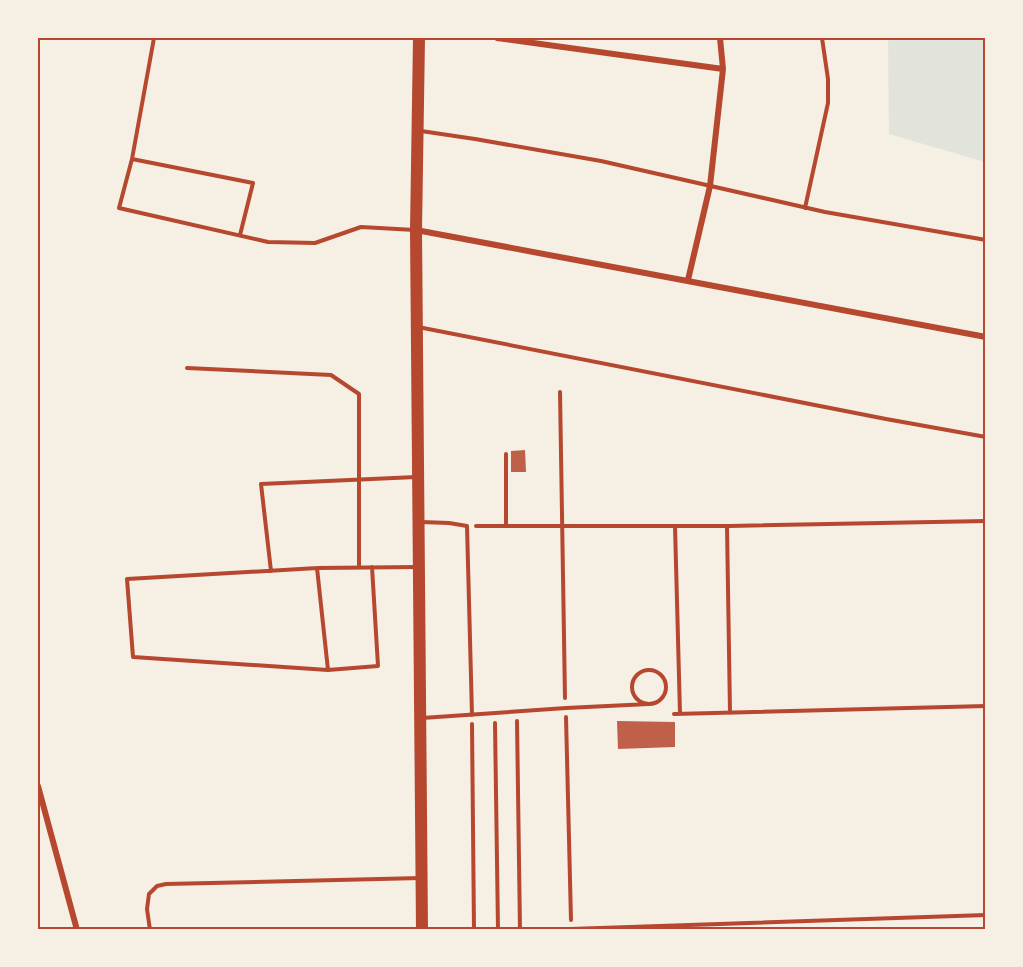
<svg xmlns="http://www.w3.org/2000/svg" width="1023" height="967" font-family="Roboto,sans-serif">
<rect width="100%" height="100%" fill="#f6efe4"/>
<path fill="#e2e4dc" d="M888 38H985V162L889 134Z"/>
<path fill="#bf614a" d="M525 450 526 472H511V451Z
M617 721 675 722V747L618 749Z"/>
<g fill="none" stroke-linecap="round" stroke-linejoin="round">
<path stroke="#b5482f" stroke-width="4" d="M560 392 565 698
M476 526H729L986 521
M506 526V454
M675 526 680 714
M727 526 730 713
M674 714 986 706
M566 717 571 920
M517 721 520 930
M495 723 498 930
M472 724 474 930"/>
<path stroke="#b5482f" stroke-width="4" d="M154 38 132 159 119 208 268 242 315 243 361 227 415 230
M421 131 475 139 601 161 825 212 986 240
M132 159 253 183 240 235
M805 208 828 103V79L822 38
M418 327 886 419 986 437
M187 368 331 375 359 394V567
M421 522 449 523 467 526 472 715
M317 568 328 670 378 666 372 567
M271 571 261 484 416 477
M328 670 133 657 127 579 317 568 417 567
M632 687a17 17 0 1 1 34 0a17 17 0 1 1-34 0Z
M422 718 566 708 649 704
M425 929 457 930
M150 930 147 909 149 894 157 886 166 884 421 878
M540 930 986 915"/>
<path stroke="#b5482f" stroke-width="6" d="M497 38 723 69
M416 230 986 337
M688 280 710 186 723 69 720 38
M38 786 77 930"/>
<path stroke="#b5482f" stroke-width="12" d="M419 38 416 230 422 930"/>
</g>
<rect width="1023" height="967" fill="none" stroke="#f6efe4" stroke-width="78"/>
<rect x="39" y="39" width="945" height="889" fill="none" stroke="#b5482f" stroke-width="2"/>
</svg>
